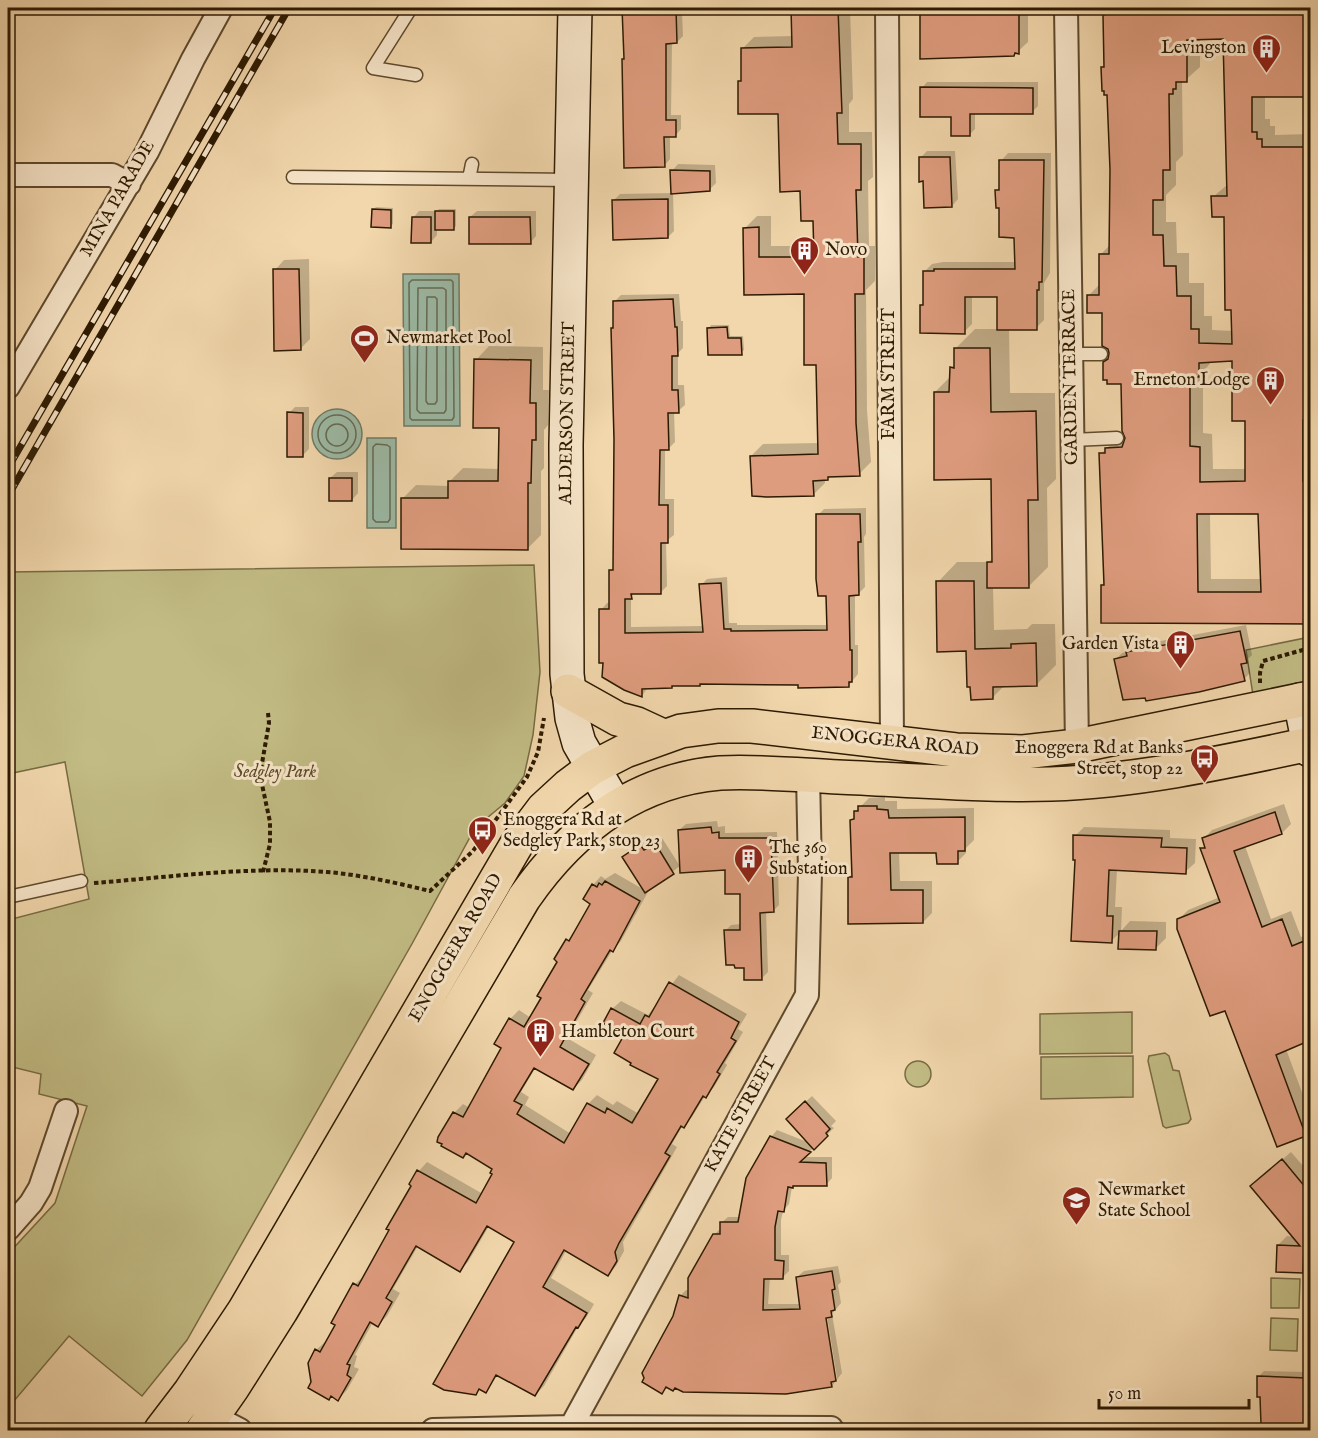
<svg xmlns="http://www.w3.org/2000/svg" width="1318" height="1438" font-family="'IM FELL English',serif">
<rect width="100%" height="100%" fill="#f2d7ac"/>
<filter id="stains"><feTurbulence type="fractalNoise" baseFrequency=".00333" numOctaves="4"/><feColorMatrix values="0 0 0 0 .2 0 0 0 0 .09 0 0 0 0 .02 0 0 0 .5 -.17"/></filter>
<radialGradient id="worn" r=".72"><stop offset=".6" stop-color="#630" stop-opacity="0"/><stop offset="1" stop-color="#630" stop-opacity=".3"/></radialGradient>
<path fill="#c2bc84" stroke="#786b43" stroke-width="1.5" d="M534 565 540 672 533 735 524 776 505 803 475 828 413 942 187 1340 142 1396 69 1336 8 1408V1254L55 1203 87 1106 39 1094 41 1074 8 1066V920L89 899 65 762 8 774V572Z
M1310 637V682L1253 695 1246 650Z
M1132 1012V1053L1040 1054V1014Z
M1165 1053 1169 1056 1173 1070 1179 1071 1191 1119 1188 1123 1166 1128 1163 1126 1148 1061 1149 1056Z
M1133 1056V1097L1041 1099V1057Z
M905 1074a13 13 0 1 1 26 0a13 13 0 1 1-26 0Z
M1271 1278 1300 1279 1299 1308H1271Z
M1271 1318 1298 1319 1297 1351 1270 1350Z"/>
<path fill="#9cbaa6" stroke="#707a64" stroke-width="1.5" d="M403 274H459L460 426H404Z
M312 434a25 25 0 1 1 50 0a25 25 0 1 1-50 0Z
M367 438H396V528H367Z"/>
<path fill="#0003" fill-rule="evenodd" d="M625 8H698L692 13H682L683 36 677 42H672L671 115H681V129L675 136H670V159L664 166H625Z
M793 8H850L853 99 849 104V132H872L873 177 868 181 869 246H875V281L866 290 867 410 871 462 859 474 831 475 825 479V483L813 495 751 456 763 444 819 443 817 363 806 293H745V228L757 216H771V246H815L814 219 802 190 779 112 739 82 742 78V49L754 37 793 36Z
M921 8H1028V42L1014 55 921 57Z
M1104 8H1310V96H1265V119H1270V126H1275V135L1310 134V623L1102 585 1105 582 1101 454 1120 435H1125L1123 383 1104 362 1110 357 1103 311 1088 296 1100 284V255L1111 244 1112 170 1109 94 1103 67 1105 65ZM1225 37 1228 184 1213 197 1226 215 1233 331 1212 330V316H1204V283H1189V253H1177L1176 222H1166V195L1176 185V162L1183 155 1182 83 1200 67V38ZM1233 359 1247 419V469H1213L1212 434 1203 433V372L1212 361ZM1260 512 1262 579H1211L1210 513Z
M927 82H1038V106L1032 112H975V129L969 135 952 115 922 88Z
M927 151H955L958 199 952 206 920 158Z
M1008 153H1051L1050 273 1044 283V320L1036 328H1009L1010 393H1055L1056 479 1047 488 1048 567 1029 586H993L994 630 1027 629 1032 624H1055L1056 665 1036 685H1005L992 698 968 650 938 582 957 562H989L993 557 992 478 935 392 951 376V368L955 364V349L975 329H999V295H972V324L964 332 921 306 924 303V272L932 264 943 262H1016L1015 236 1001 206 997 190 1000 187 1001 161Z
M678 164 715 165 716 183 709 190 673 192 674 231 668 237 613 201 620 194 672 193V171Z
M376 207 393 208V224L390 226 373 210Z
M439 209H456V226L453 229 437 228V235L431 242 413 218 419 211H437Z
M477 211H536V236L530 243 470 217Z
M8 247 12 250 8 258Z
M309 259 310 339 300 349 275 270 284 260Z
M679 294 681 321H683V348L678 353V385H684L685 405 678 411H674L675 442 668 449H665V499H674V535L666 541 667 586 661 592H636L631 597V627L704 626 701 585 707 579 727 577 729 623H737V625H828V595L818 515 824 509 866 508V534L864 537 865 587 858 594H855V645H858V674L849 685 800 683 674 685 672 687H648L642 696 601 610 607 603H611V570L614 567 615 439 612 328 614 326 615 301 621 295Z
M711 325H729L730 336H743L744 350 741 353 709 328Z
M489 346 543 347V390H549L548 425 544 430V468L541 471V535L527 549 402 499 416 485 449 486V482L463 468 500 469V427L476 360Z
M295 407H309V449L302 456 289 413Z
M337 472H358V493L352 500 330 478Z
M1246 625 1252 655 1248 659 1250 673 1244 679 1116 659 1122 653 1129 651 1134 646Z
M885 797V801H897V809L974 808V840L966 848V853L957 862 938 851H899L900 881H932V913L923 922 849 877 854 873 852 820 855 817V812L869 798Z
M1284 804 1291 824 1282 833 1245 846 1271 919 1291 911 1301 937 1310 934V1052L1306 1040 1286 1049 1310 1114V1130L1306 1135 1278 1145 1226 1009 1179 919 1188 910 1220 897 1202 849 1206 845 1203 839 1212 830Z
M717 821 718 827 725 826V833L777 832 779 905 773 911H766L768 972 762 978 745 966 725 931 731 925 742 924V893L726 868 679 830 686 824Z
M1084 827 1170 830V838L1196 839 1195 863 1185 872 1117 869 1115 907H1122L1121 931 1130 921 1166 922V938L1156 948 1120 933 1111 941 1077 858 1075 836Z
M662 838 680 866 646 891 624 857 647 840 650 845Z
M615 873 648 892 621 941 612 951 588 990 593 993 567 1038 596 1055 582 1080 573 1089 536 1067 521 1092 529 1097 525 1105 571 1134 588 1104 597 1095 613 1105 617 1101 639 1114 660 1079 626 1035 612 1009 621 1001 648 1015 679 975 747 1014 738 1029 743 1032 725 1063 727 1065 714 1087 705 1096 692 1117 683 1125 672 1144 677 1147 628 1233 623 1242 624 1251 616 1266 608 1274 567 1249 551 1278 594 1304 586 1318 579 1325 544 1386 535 1395 498 1375 485 1391 481 1388 475 1393 516 1242 489 1226 468 1262 460 1270 418 1246 393 1289 400 1293 387 1316 378 1325 373 1322 355 1355 357 1356 354 1367 359 1369 347 1390 338 1399 332 1395 329 1398 312 1382 316 1350 325 1342H327L355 1284 364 1276 413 1185 411 1184 419 1171 427 1162 483 1194 494 1173V1168L467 1152 463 1156 454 1113 463 1104 470 1108 503 1048 510 1019 519 1010 531 1018 559 961 556 959 592 903 593 885 601 876 605 879Z
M812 1096 836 1121 831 1126 834 1128 804 1157H832V1178L826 1185H794L792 1187 789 1204 783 1211 781 1220V1255H789V1271L783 1277H770L768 1304H801L797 1277 804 1271 838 1266 841 1282 838 1285 841 1303 832 1314 842 1373 832 1386H668L662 1392 674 1317 680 1296 686 1290 689 1291 714 1235 720 1229 721 1223 728 1217H741L771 1137 777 1130 810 1143 794 1112ZM823 1310H826L837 1378 835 1381Z
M1291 1152 1310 1174V1264L1303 1272 1278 1245 1287 1236 1295 1237 1261 1178Z
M1264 1371 1310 1372V1430L1262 1395 1258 1377Z"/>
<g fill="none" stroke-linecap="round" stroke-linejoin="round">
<path stroke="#646a54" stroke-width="1.5" d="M412 280H451L453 282 454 417 452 420H412L410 418 409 283Z
M418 288H443L446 290V410L444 413H420L417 410Z
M427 297H435L437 299V401L435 404H428L426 401Z
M318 434a19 19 0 1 1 38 0a19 19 0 1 1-38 0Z
M326 435a11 11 0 1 1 22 0a11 11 0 1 1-22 0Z
M376 444 387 445 390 447V519L388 522H376L373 519V447Z"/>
</g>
<path fill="#de9c7e" stroke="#2d1a02" stroke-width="1.5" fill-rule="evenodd" d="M622 8H676L677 43 666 44V120H676V137H664L665 167 624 168 622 59H624Z
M791 8H838L842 113H837L838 144H861V190H856L858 257H864V294H855L856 423 860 476 828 477V480L813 481 814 496 767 497 752 496 750 456 818 454 816 365H804V294L744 295 743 228 759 227V257H814L813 221H801L800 191 780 192 778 114H738V81H741V48L792 47Z
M920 8H961L962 11 1014 10V13H1019V54L1015 53 1014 56 920 59Z
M1221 8H1311V97H1252V132H1257V139H1262V147H1307L1311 261V420H1303V481H1311V624L1101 623V585H1104L1099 453H1105V448L1122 447 1125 438 1122 431 1121 384H1107V380H1103V362L1108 359 1109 353 1108 349 1102 346V313H1087V295H1099V254H1109L1110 170 1107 95H1104V91H1102L1101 67H1104L1103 15 1118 11H1138L1172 10V12H1186V14L1221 12ZM1223 39 1227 196H1211L1212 217H1224L1225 310H1231L1232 344 1199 343V329H1191V296H1177L1176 266H1164L1163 235H1153V200H1163V170H1170L1169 94H1173V89H1176V82H1187V40ZM1232 361V421H1245V481L1200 482V447L1190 446V380L1192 377H1199V363ZM1197 514H1258L1261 592H1198Z
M920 87 1033 88V114H970V136H951V117H920Z
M919 157H950L952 207 924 208 923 181 919 182Z
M999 160H1044L1042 282H1039V290H1037V330H997V297H965V334L920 333V305H923V271H934V269H1015L1014 238 999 237V208H996L995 190H999Z
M670 170 710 171V191L671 194Z
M668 199V238L613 240 612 200Z
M372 209 391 210V228L371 227Z
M435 211H454V230H435Z
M412 217H431V243H411Z
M469 217H530L531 244H469Z
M273 269H299L301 350 274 351Z
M673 299 675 327H677L678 356H672V390H678L679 413H668L669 450H660L659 505H668V543H661V594H631L632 599H625V633L703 632 699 584 721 583 724 629H731V631L827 630 826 596H818L816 579V514H860L861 542H858L859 595 849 596 850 650H852V682H849V687L798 688V685L700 684V686H672V688L642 689V697L624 690 602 677 603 663H599V609H609V570H613L614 439 611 328H613V301Z
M727 327 728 338H741L742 355H708L707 328Z
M954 348H990L991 412 1036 411 1038 500H1028L1029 588H987V562H992L991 479 934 480V392H949L950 367 954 368Z
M474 359 531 360 530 403H536V440H532L531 483H528V550L401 549V498H448V481H498L499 428H473Z
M287 412 303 413V457H287Z
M329 478H352V501H329Z
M936 581H974L975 649 1011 648V644L1036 643 1037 686 993 687V699L971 700 970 687H967L966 651 937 652Z
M1240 631 1247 663 1241 664 1245 681 1199 692 1146 701 1145 698 1123 700 1114 659 1127 656 1126 652Z
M858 806H877V809L888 810 889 818 965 817V851H958V864H937L936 853H890L891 890H923V923L848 924V877H852L850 820 854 819V811H858Z
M1275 812 1282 834 1234 851 1262 927 1282 919 1292 946 1304 941 1311 958V1040L1276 1055 1306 1136 1277 1147 1225 1011 1210 1016 1177 929V919L1220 902 1200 848H1205L1202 838Z
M711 827 712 833 719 832V838H771L774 912 760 913 762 980H744V968H735L734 965H726L724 930H740V894H725V870L680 873 678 830Z
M1073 835 1162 838 1161 847 1187 848 1186 874 1109 870 1107 916H1113L1112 943 1071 941 1075 860H1073Z
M655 843 674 874 645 893 622 857 640 845 644 850Z
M605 881 640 901 613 952 610 950 581 999 585 1002 560 1047 589 1064 573 1090 534 1068 514 1101 522 1105 517 1114 564 1143 587 1103 605 1113 607 1108 632 1123 658 1079 630 1065 631 1063 614 1053 624 1035 603 1023 611 1008 640 1024 645 1015 649 1017 669 982 739 1022 731 1038 736 1041 717 1072 720 1074 706 1098 703 1096 684 1128 681 1126 665 1153 670 1156 619 1243 615 1252 617 1261 608 1276 564 1250 543 1287 587 1313 578 1328 576 1327 535 1396 496 1375 486 1393 479 1389 476 1395 444 1390 433 1384 514 1242 487 1226 460 1272 416 1246 386 1298 392 1302 378 1327 370 1322 347 1364 350 1365 347 1375 351 1378 338 1401 331 1396 329 1400 308 1388 311 1382 308 1363 315 1349 320 1352 335 1325 331 1323 353 1283 358 1286 389 1230 386 1229 411 1186 409 1184 417 1170 476 1203 492 1174 490 1173 492 1169 466 1153 463 1158 441 1146 442 1144 437 1142 438 1137 453 1112 463 1117 501 1048 494 1044 509 1018 524 1027 541 998 537 996 557 962 554 959 566 939 569 941 590 904 583 899 592 884 597 887 599 883 602 885Z
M1119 931H1157L1156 950 1118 949Z
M805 1101 830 1129 826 1133 828 1136 814 1150 786 1119Z
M770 1136 811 1152 800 1162 826 1163 827 1186H793V1188L788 1187 784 1212 778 1211 775 1227V1260L784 1261 783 1279H764L763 1310 800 1309 796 1277 832 1271 835 1289 832 1290 835 1310 831 1311 832 1317 826 1318 836 1381 831 1382 832 1387 786 1394 683 1392 675 1388 673 1391 666 1387 662 1394 642 1382 644 1378 642 1373 673 1316 679 1295 688 1298V1278L713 1234H720V1222H738L746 1178Z
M1282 1159 1306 1188 1303 1273 1276 1272 1277 1245 1300 1246 1250 1186Z
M1257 1376 1306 1378V1396L1310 1401 1311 1431H1268V1424H1261L1260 1397H1257Z"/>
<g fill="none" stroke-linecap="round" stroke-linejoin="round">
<defs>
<path id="lane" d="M411 8 373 68 416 75
M293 177 571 180
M469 179 472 164
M1070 354H1101
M1072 440 1117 438
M8 897 81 881"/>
<path id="street" d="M887 8 892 741
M1066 8 1077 746
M8 175H112L129 184
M8 387 147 152 193 59 221 8
M8 1229 31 1203 40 1188 66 1111
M213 1416 240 1430
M571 1427 807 995 810 872 808 775
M433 1430 571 1427 831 1428"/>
<path id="secondary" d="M575 8 566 445 567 674 572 718 579 743 616 807
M1300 700 1310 750"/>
<path id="primary" d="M568 691 618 719 637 724 663 736
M161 1430 190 1392 244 1311 518 842 543 809 568 786 592 768 625 751 681 731 718 726H752L956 750 1023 752 1077 746 1310 698
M203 1430 233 1387 281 1311 524 898C571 830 635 780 720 773 759 771 799 775 838 777 908 780 980 786 1051 784 1139 781 1225 762 1310 744"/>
</defs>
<use href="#lane" stroke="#5e492c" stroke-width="15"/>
<use href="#street" stroke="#5e492c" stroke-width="26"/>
<use href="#secondary" stroke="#2d1a02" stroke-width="36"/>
<use href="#primary" stroke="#2d1a02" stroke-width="36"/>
<path stroke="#2d1a02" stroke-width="4" stroke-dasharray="4.5 3" stroke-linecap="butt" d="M1260 683V673L1263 661 1310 648
M263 872 270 844V822L260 775 269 723 268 713
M94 883C171 877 250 866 327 872 362 875 397 883 430 891L473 851 527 777 538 752 544 718"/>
<use href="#lane" stroke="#f7e5c9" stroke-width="12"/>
<use href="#street" stroke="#f7e5c9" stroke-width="22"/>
<use href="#secondary" stroke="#f7e5c9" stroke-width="33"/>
<use href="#primary" stroke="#f2d7ac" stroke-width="33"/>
<defs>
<path id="rail" d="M8 468 275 8
M8 496 289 8"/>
</defs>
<use href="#rail" stroke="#2d1a02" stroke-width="7"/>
<use href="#rail" stroke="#f7e5c9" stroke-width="4.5" stroke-dasharray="14" stroke-linecap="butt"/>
</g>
<defs>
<symbol id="building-pin" viewBox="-11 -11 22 30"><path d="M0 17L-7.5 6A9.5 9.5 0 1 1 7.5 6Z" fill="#8f2418" stroke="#f7e5c9"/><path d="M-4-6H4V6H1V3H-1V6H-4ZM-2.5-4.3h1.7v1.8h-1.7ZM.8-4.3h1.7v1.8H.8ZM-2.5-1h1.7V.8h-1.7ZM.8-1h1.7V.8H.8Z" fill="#fff"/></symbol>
<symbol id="stadium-pin" viewBox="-11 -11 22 30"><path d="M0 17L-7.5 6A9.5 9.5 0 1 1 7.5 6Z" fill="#8f2418" stroke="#f7e5c9"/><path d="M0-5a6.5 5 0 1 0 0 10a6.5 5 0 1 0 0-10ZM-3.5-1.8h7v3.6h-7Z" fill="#fff"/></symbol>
<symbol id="bus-pin" viewBox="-11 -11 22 30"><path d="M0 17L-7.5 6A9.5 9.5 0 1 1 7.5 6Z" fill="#8f2418" stroke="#f7e5c9"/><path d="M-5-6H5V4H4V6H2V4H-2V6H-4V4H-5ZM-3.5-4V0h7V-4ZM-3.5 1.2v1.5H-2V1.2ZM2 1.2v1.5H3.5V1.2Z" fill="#fff"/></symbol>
<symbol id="school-pin" viewBox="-11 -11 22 30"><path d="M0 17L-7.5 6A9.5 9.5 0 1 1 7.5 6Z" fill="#8f2418" stroke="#f7e5c9"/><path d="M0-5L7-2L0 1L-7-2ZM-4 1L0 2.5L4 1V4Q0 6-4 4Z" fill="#fff"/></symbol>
</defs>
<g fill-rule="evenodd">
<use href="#building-pin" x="1250" y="32" width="33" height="45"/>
<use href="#building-pin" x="788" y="234" width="33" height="45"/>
<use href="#stadium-pin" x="348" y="322" width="33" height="45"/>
<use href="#building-pin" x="1254" y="364" width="33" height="45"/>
<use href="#building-pin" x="1164" y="628" width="33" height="45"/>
<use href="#bus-pin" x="1188" y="742" width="33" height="45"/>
<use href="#bus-pin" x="466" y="814" width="33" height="45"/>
<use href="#building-pin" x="732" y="842" width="33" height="45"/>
<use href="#building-pin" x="524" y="1016" width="33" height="45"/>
<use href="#school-pin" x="1060" y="1184" width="33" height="45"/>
</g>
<g text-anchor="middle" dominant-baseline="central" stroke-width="6" stroke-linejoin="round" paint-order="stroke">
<g font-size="18" fill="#2d1a02" stroke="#f7e5c9" text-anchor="start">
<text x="1246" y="48" text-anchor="end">Levingston</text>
<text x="825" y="250">Novo</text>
<text x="386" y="338">Newmarket Pool</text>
<text x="1250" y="380" text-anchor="end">Erneton Lodge</text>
<text x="1159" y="644" text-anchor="end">Garden Vista</text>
<text x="1183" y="748" text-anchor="end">Enoggera Rd at Banks<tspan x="1183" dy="21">Street, stop 22</tspan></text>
<text x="503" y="820">Enoggera Rd at<tspan x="503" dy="21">Sedgley Park, stop 23</tspan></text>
<text x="769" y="848">The 360<tspan x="769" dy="21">Substation</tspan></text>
<text x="561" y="1032">Hambleton Court</text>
<text x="1098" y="1190">Newmarket<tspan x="1098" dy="21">State School</tspan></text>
</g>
<g font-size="18" fill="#2d1a02" stroke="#f7e5c9">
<text transform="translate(118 199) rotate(-60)">MINA PARADE</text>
<text transform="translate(889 374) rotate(-90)">FARM STREET</text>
<text transform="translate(1071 377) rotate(-91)">GARDEN TERRACE</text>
<text transform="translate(568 413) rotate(-89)">ALDERSON STREET</text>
<text transform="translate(895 742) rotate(6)">ENOGGERA ROAD</text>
<text transform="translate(456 948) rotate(-60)">ENOGGERA ROAD</text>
<text transform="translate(741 1115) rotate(-61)">KATE STREET</text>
</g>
<g font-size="18" font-style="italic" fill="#5a4b29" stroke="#f7e5c9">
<text x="275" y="772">Sedgley Park</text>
</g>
</g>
<rect width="1318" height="1438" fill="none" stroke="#f2d7ac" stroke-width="30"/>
<rect x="9" y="9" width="1300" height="1420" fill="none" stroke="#2d1a02" stroke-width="3"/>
<rect x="15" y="15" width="1288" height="1408" fill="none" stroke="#2d1a02" stroke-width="1.5"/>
<path d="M1099 1399v9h150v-9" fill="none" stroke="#2d1a02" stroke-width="3"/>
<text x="1108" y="1399" font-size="18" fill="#2d1a02" stroke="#f7e5c9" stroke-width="4.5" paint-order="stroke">50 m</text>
<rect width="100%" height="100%" filter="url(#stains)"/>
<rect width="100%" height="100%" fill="url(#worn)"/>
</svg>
